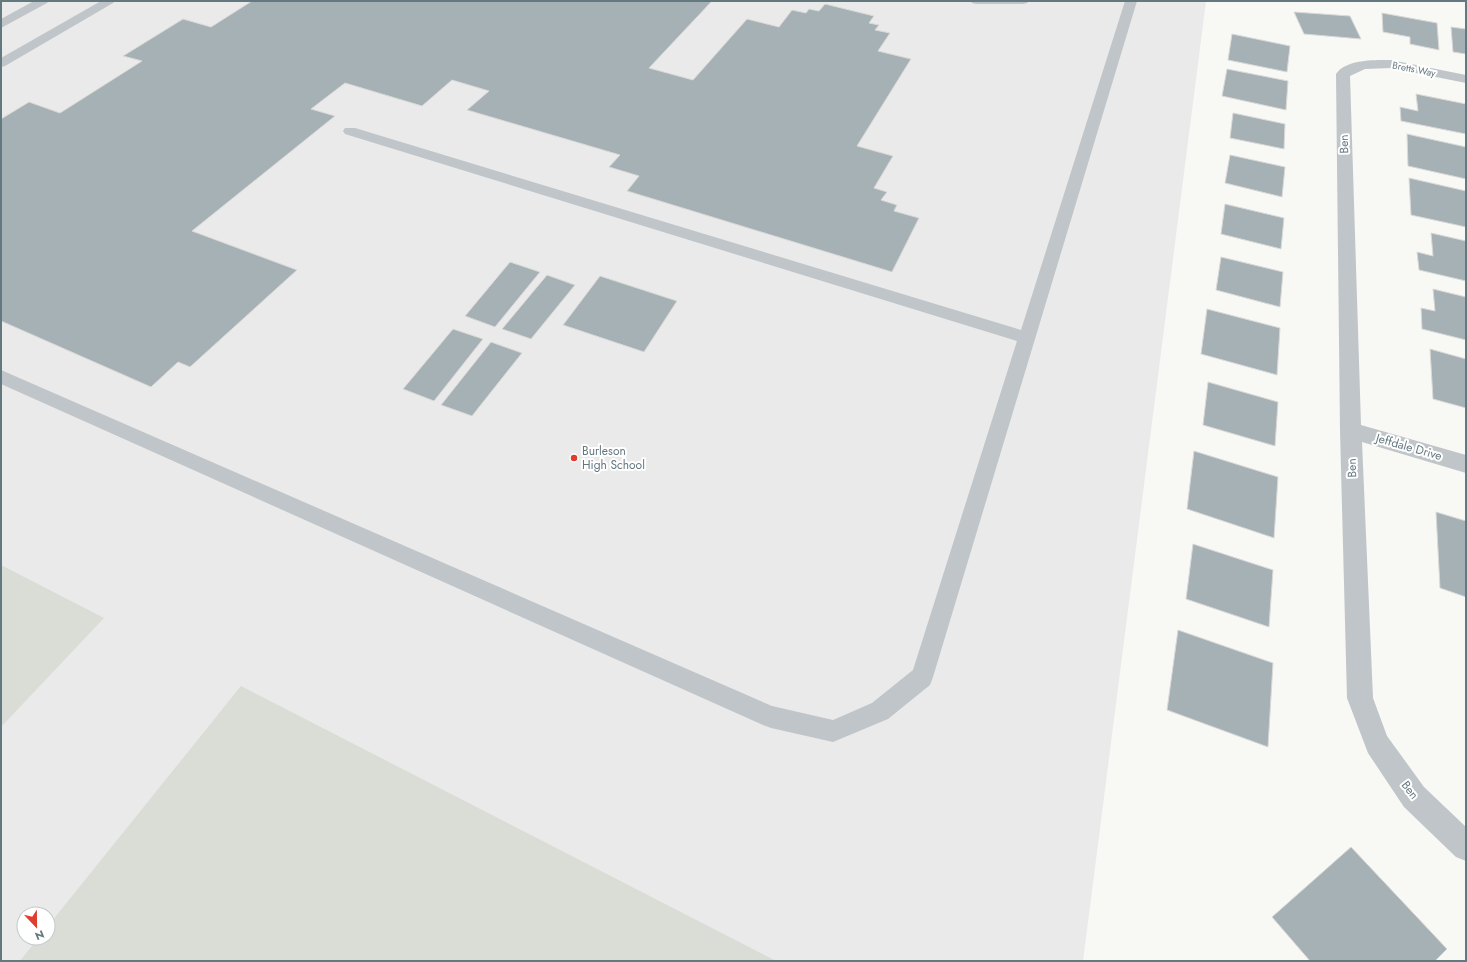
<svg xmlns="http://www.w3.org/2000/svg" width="1467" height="962" font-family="Jost,sans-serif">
<rect width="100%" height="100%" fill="#f8f8f5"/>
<path fill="#e9eae9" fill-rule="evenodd" d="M1 1H1206L1083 961H1ZM24 914H48V938H24Z"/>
<path fill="#d9ddd5" d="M1 565 104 618 1 727Z
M241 686 776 961H20L38 938H48V926Z"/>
<path fill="#a6b1b5" stroke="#dad9d8" d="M252 1H712L649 68 693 80 747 19 779 27 792 10 806 13 809 9 819 11 825 4 874 16 869 23 879 25 875 30 890 33 878 51 911 59 857 146 893 156 874 188 887 192 881 200 897 205 894 211 919 218 892 272 627 191 639 176 609 167 620 155 467 110 489 91 452 80 422 106 345 83 311 109 335 116 192 231 297 270 190 367 178 362 151 387 1 321V119L29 102 60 113 142 61 123 56 183 19 211 27Z
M1294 12 1350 16 1361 39 1304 34Z
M1382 13 1437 23 1439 50 1410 44V37L1383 32Z
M1451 27 1466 29V54L1453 52Z
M1232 34 1290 46 1287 72 1228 60Z
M1227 69 1288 81 1286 110 1222 96Z
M1416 94 1466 104V134L1401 121 1400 107 1418 111Z
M1233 113 1285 124 1284 149 1230 138Z
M1407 134 1466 147V179L1408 166Z
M1230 155 1285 167 1282 197 1225 183Z
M1409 178 1466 191V227L1411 215Z
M1225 204 1284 218 1281 249 1221 234Z
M1431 233 1466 241V281L1419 270 1417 252 1433 256Z
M1221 257 1283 272 1280 307 1216 290Z
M510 262 540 272 495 327 465 316Z
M547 275 575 285 531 339 502 329Z
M600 276 677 301 644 352 563 325Z
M1433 289 1466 297V340L1422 329 1421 308 1435 311Z
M1207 309 1280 328 1277 375 1201 354Z
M453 329 483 339 434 401 403 389Z
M491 342 522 353 472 416 441 405Z
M1430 349 1466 359V408L1433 399Z
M1208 382 1278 402 1275 446 1203 425Z
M1194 451 1278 477 1274 538 1187 509Z
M1436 512 1466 521V597L1440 588Z
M1193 544 1273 570 1269 627 1186 599Z
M1178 630 1273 663 1268 747 1167 710Z
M1351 847 1447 949 1435 961H1310L1272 917Z"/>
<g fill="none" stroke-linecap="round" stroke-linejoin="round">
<path fill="#bfc5c8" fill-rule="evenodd" d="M34 1H49L47 3 1 28V19Z
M101 1H115L113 3 5 66 1 67V58Z
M970 1H1029L1027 3 1023 4H976L972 3Z
M1125 1H1137L933 677 930 685 888 719 833 742 771 728 763 725 1 384V370L772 706 833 720 872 703 913 670 1017 341 345 134 343 131 345 128H355L1021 330Z"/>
<path fill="#bfc5c8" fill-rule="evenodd" d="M1391 60 1466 75V83L1391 68 1365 69 1350 76 1361 425 1466 455V473L1362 442 1373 698 1387 736 1424 787 1466 827V861L1456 857 1404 807 1368 753 1347 698 1340 430 1336 74C1346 59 1375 60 1391 60Z"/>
</g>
<circle fill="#df3d2e" stroke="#fff" stroke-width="1.5" cx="574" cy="458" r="4"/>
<g text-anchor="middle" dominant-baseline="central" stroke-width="4" stroke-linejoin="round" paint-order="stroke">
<g font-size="10" fill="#647880" stroke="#fff">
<text transform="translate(1414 69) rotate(11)">Bretts Way</text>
</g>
<g font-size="12" fill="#647880" stroke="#fff">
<text transform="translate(1344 144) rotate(-91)">Ben</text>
<text transform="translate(1409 447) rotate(16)">Jeffdale Drive</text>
<text transform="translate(1352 468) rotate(-92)">Ben</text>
<text transform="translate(1410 790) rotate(52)">Ben</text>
</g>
<g font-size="12" fill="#647880" stroke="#fff" text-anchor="start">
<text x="582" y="451">Burleson<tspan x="582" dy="14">High School</tspan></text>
</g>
</g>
<rect width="1467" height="962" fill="none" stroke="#647880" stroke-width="4"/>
<g transform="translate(36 926) rotate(158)"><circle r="19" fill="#ffffff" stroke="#c1c9cc"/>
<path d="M0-3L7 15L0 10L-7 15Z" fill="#df3d2e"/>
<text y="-6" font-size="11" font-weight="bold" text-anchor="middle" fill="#647880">N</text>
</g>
</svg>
